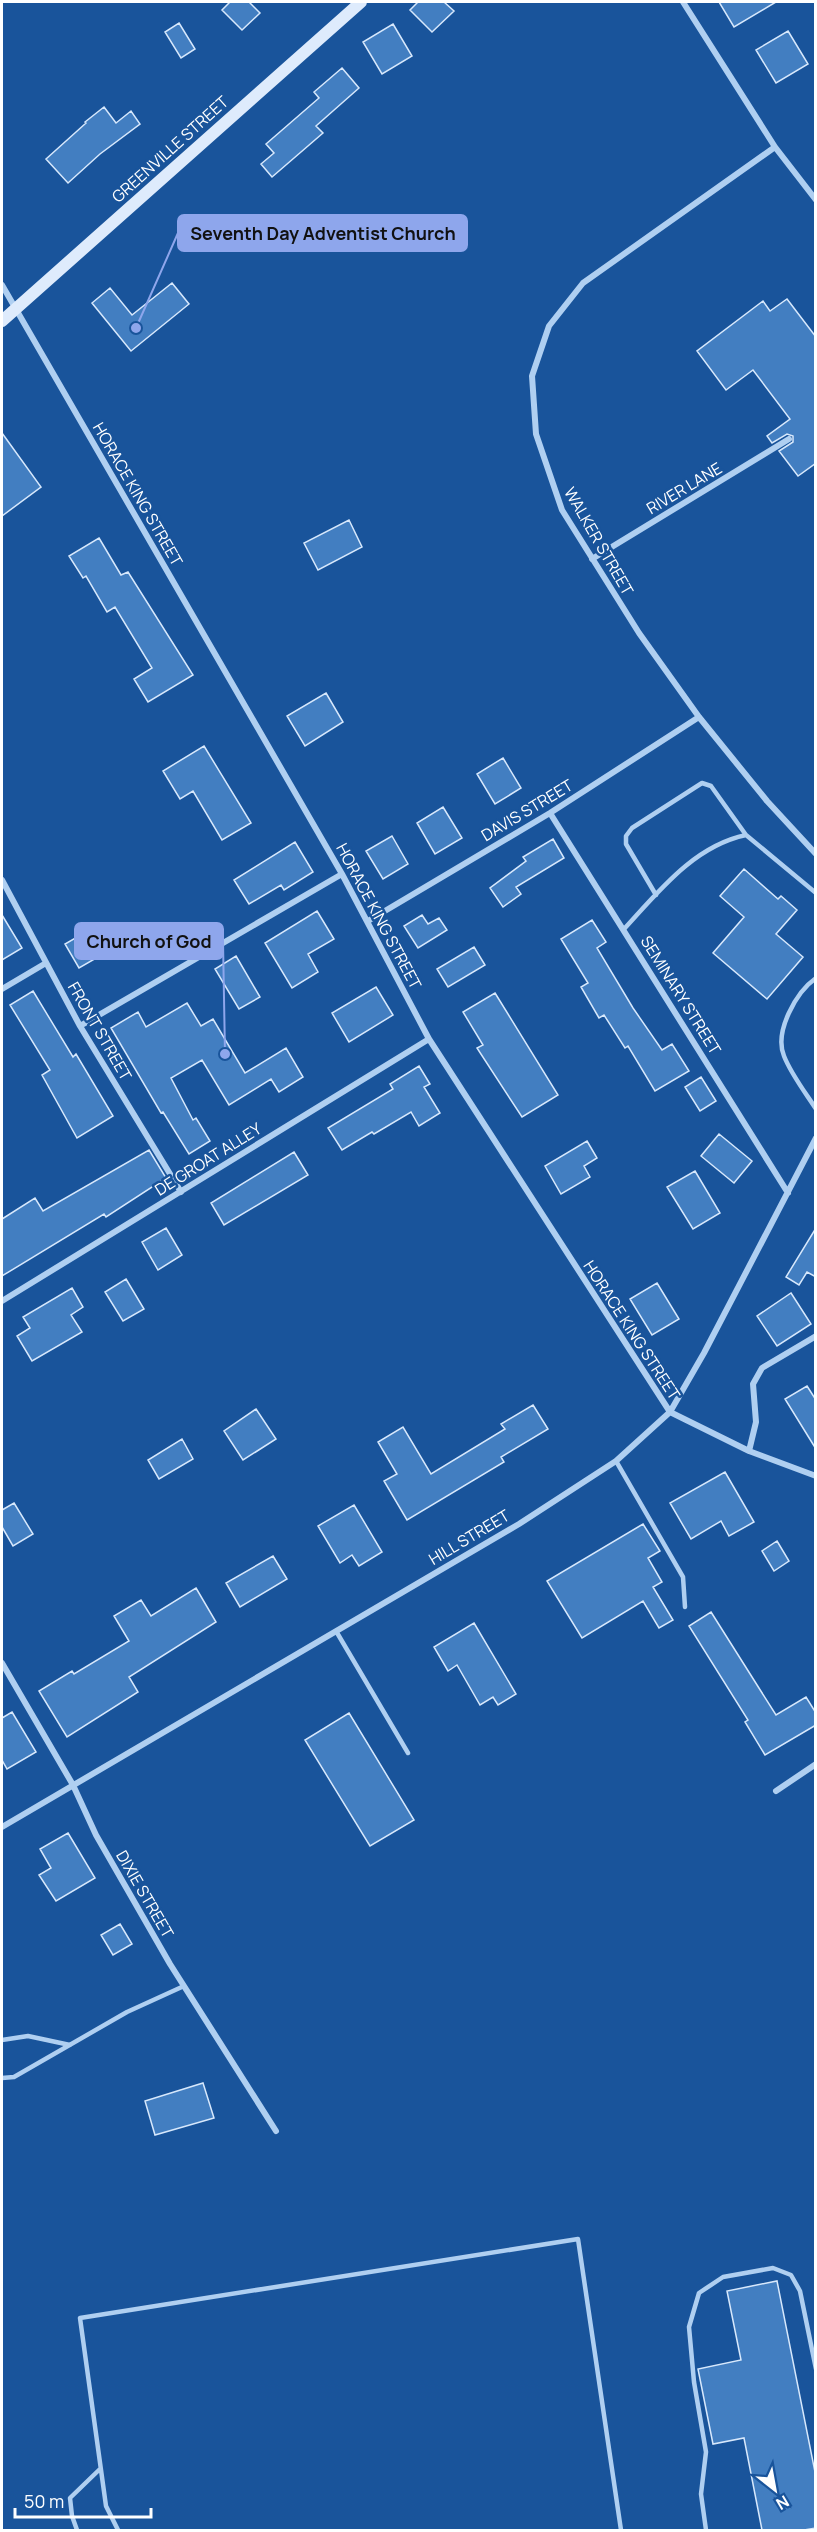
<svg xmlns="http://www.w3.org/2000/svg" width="817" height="2532" font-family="Manrope,sans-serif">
<rect width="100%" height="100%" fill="#19549b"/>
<path fill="#427ec1" stroke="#d7e8fc" stroke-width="1.5" d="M230 2H249L260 13 242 30 222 10Z
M418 2H444L454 11 432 32 410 10Z
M719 2H776L734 27Z
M179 23 195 49 181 58 165 32Z
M393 24 412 56 382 74 363 42Z
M788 31 808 64 776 83 756 50Z
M342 68 359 88 316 126 323 133 272 177 261 164 274 153 266 144 319 98 314 92Z
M104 107 116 123 131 111 140 124 100 154 68 183 46 159 86 123 85 122Z
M172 283 189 304 131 351 92 303 110 288 132 315Z
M787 299 816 337V463L798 476 779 451 793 442V436L787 434 772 443 767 436 790 419 753 370 726 390 697 351 763 301 770 311Z
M2 433 41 487 2 516Z
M349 520 362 547 318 570 304 543Z
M99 538 121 575 128 572 193 675 148 702 134 679 152 668 115 607 107 612 86 576 83 578 69 556Z
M326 693 343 722 305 746 287 716Z
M204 746 251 823 222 840 193 791 180 799 163 771Z
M503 758 521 788 495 804 477 774Z
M443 807 462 838 435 854 417 823Z
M392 836 408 864 383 879 366 851Z
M553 839 564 858 516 887 521 894 503 907 490 888 526 861 523 857Z
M295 842 313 872 284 890 281 885 249 904 234 880Z
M744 869 778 899 781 896 797 910 776 934 803 957 767 999 713 953 744 917 720 896Z
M317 911 334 939 308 954 318 972 292 988 265 943Z
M2 915 22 948 2 960Z
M422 915 428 924 439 918 447 930 418 948 404 926Z
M592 920 606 942 597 948 633 1008 662 1050 672 1044 689 1071 655 1091 628 1046 625 1048 604 1015 599 1018 581 987 588 983 561 939Z
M91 929 105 953 79 968 65 944Z
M474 947 485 965 448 987 437 969Z
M236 956 260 997 239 1009 215 969Z
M376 987 393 1015 349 1042 332 1013Z
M33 991 73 1057 76 1054 113 1116 77 1138 42 1075 50 1070 10 1005Z
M495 993 558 1095 522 1117 477 1048 483 1045 463 1012Z
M187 1003 201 1026 213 1019 245 1073 286 1048 303 1077 279 1092 271 1079 229 1105 202 1060 171 1078 193 1120 196 1118 210 1141 189 1154 163 1112 161 1113 111 1028 138 1012 146 1027Z
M419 1066 430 1084 424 1087 440 1113 419 1126 411 1112 374 1134 372 1132 342 1150 328 1128 393 1089 390 1084Z
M701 1077 716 1101 700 1111 685 1087Z
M719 1134 752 1161 734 1183 701 1156Z
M587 1141 597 1158 584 1166 590 1177 561 1194 545 1166Z
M149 1150 166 1178 106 1217 104 1214 2 1276V1219L35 1198 43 1211Z
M294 1152 308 1175 224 1225 211 1203Z
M695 1171 720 1213 693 1229 667 1187Z
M166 1228 182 1255 158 1270 142 1242Z
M816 1228V1277L807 1272 799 1285 786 1277Z
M126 1279 144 1309 123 1321 105 1292Z
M657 1283 679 1319 652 1335 630 1299Z
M72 1288 83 1307 71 1315 82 1332 32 1361 17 1336 30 1328 23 1317Z
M791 1293 811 1324 777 1346 757 1316Z
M807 1386 816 1400V1449L785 1399Z
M533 1405 548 1429 501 1457 504 1462 407 1520 384 1481 397 1474 378 1442 403 1427 431 1474 505 1429 501 1424Z
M256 1409 276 1439 243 1460 224 1431Z
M182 1439 193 1459 159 1479 148 1460Z
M725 1472 754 1522 729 1536 721 1521 691 1539 670 1503Z
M14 1503 33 1534 13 1546 2 1527V1510Z
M354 1505 382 1552 359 1566 352 1555 340 1563 318 1526Z
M643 1524 660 1551 648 1558 662 1582 653 1587 673 1620 659 1628 643 1601 582 1638 547 1581Z
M777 1541 789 1561 774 1571 762 1551Z
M273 1556 287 1579 240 1607 226 1583Z
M196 1588 216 1622 129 1677 138 1692 67 1737 39 1691 72 1671 74 1674 129 1641 114 1616 141 1600 151 1616Z
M711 1612 776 1715 806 1697 816 1713V1725L765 1755 745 1722 748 1720 689 1626Z
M474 1623 516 1694 498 1705 493 1697 480 1705 457 1665 448 1671 434 1647Z
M12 1712 36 1752 7 1769 2 1760V1718Z
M349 1713 414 1820 370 1846 305 1740Z
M68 1833 95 1878 56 1901 39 1875 51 1868 40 1849Z
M120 1924 132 1944 113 1955 101 1935Z
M203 2083 214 2118 155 2135 145 2101Z
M777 2281 816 2477V2528L804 2530H762L744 2438 713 2444 698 2369 741 2360 727 2291Z"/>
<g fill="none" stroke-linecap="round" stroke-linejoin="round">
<path stroke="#afcff1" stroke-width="4.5" d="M656 895 626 844V836L632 828 702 783 711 786 746 835
M624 929C659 891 694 846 746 835L816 893
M816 978C796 992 774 1032 784 1056 791 1074 805 1092 816 1109
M616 1461 683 1577 685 1607
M336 1631 408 1753
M2 2040 28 2036 70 2045
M2 2078 14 2077 127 2012 184 1986
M77 2530 72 2516 70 2498 100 2469
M118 2530 106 2506 80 2318 578 2239 621 2530
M706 2530 701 2494 706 2452 694 2382 689 2327 699 2293 723 2277 773 2268 791 2275 800 2291 816 2369"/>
<path stroke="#afcff1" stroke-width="6" d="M683 2 775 147 816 200
M775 147 583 283 549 326 532 376 536 434 562 510 639 633 699 717 767 801 816 854
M2 285 342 874 429 1039 670 1412 749 1451 816 1476
M592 559 789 439
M550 813 788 1193
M2 880 80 1026 181 1192
M368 921 550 813 699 717
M2 989 46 963
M80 1026 342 874
M2 1301 429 1039
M749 1451 756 1422 753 1384 762 1368 816 1336
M2 1663 73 1785 96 1835 170 1964 276 2131
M776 1791 816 1764
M2 1827 519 1524 616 1461 670 1412 704 1353 816 1138"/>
<path stroke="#deebfc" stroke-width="12" d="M2 321 361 2"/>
<path stroke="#fff" stroke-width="4.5" stroke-dasharray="10 4.5" stroke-linecap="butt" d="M2 2H3"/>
</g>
<g text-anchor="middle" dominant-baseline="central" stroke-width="5" stroke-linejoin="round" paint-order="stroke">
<g font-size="16" fill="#fff" stroke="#19549b">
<text transform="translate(170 149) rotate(-42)">GREENVILLE STREET</text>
<text transform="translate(684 488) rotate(-31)">RIVER LANE</text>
<text transform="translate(138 494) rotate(60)">HORACE KING STREET</text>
<text transform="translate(599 541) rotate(60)">WALKER STREET</text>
<text transform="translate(527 810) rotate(-31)">DAVIS STREET</text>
<text transform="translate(379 916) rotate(62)">HORACE KING STREET</text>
<text transform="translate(681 995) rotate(58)">SEMINARY STREET</text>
<text transform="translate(100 1031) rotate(60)">FRONT STREET</text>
<text transform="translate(208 1159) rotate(-32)">DE GROAT ALLEY</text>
<text transform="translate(632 1330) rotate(57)">HORACE KING STREET</text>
<text transform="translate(469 1537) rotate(-31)">HILL STREET</text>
<text transform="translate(145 1894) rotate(60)">DIXIE STREET</text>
</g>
</g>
<path fill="none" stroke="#8ea6ec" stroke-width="2" d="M136 328L178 233M225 1054L223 941"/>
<g fill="#8ea6ec" stroke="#19549b" stroke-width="2">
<circle cx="136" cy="328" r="6"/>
<circle cx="225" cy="1054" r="6"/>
</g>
<g fill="#8ea6ec" stroke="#8ea6ec" stroke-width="2">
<rect x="178" y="215" width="289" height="36" rx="6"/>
<rect x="75" y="923" width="148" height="36" rx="6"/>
</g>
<g font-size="18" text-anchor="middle" font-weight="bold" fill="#111">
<text x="323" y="240">Seventh Day Adventist Church</text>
<text x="149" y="948">Church of God</text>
</g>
<rect width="817" height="2532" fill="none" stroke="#ffffff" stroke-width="6"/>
<g transform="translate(775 2490) rotate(149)" stroke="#19549b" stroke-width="4.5" paint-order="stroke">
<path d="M0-4.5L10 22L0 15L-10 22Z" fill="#ffffff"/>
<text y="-9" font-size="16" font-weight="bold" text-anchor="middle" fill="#ffffff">N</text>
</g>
<path d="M15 2508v9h136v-9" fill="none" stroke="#ffffff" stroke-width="3"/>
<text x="24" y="2508" font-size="18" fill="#ffffff" stroke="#19549b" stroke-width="4.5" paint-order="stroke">50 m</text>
</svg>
